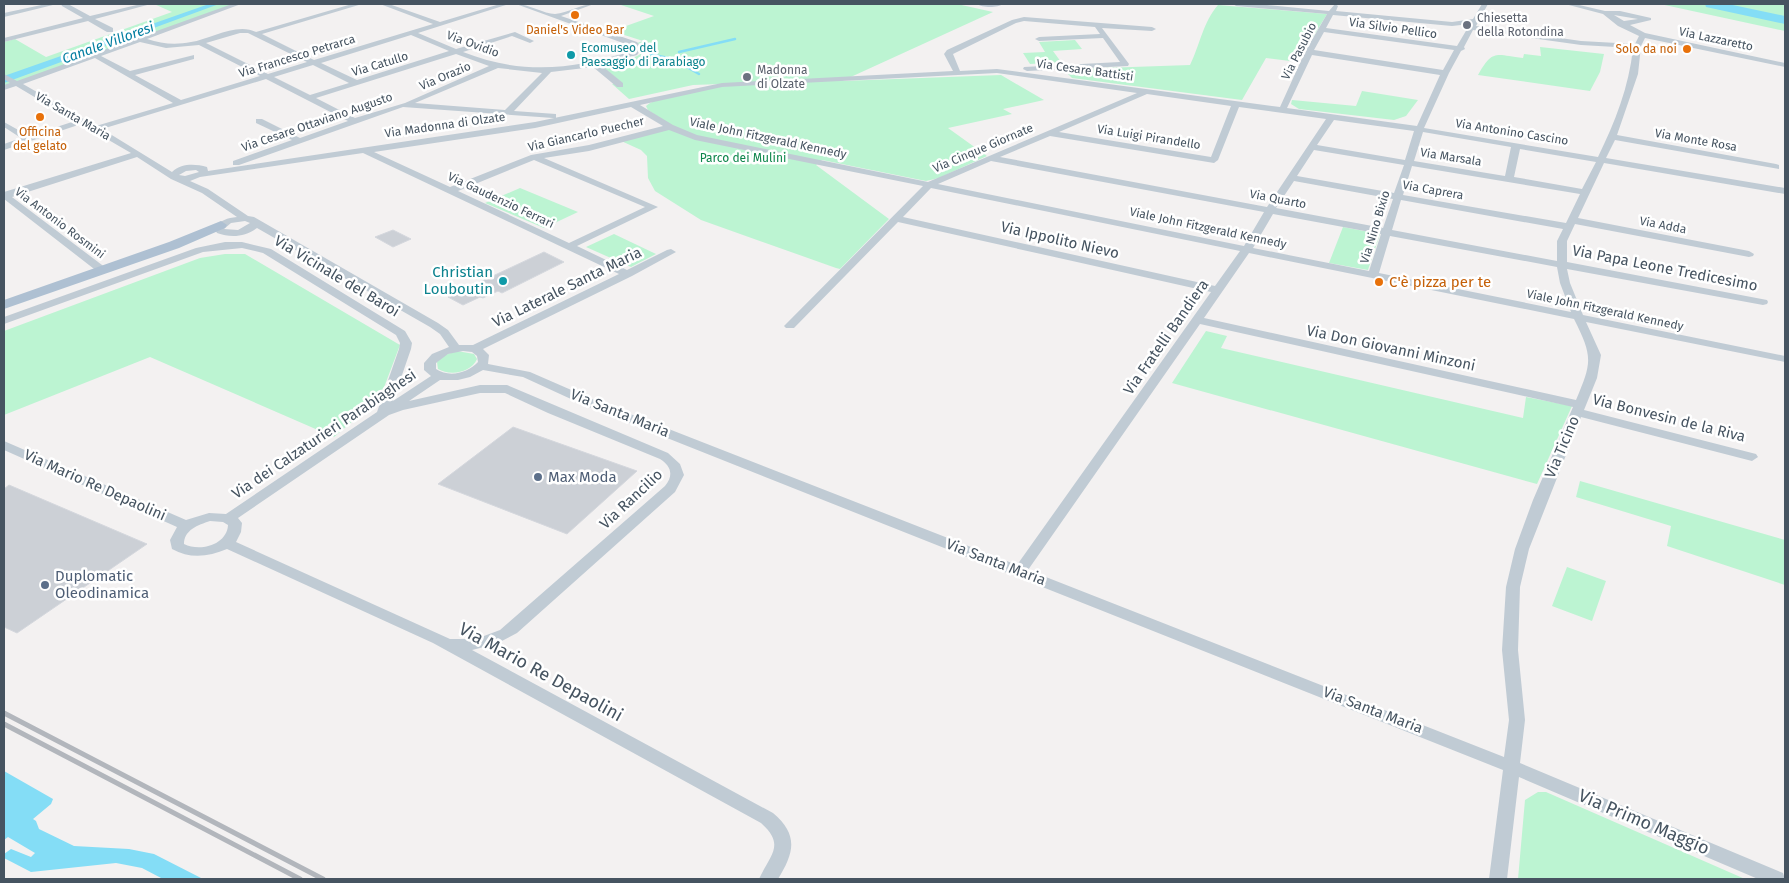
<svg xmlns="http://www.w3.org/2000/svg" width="1789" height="883" font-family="'Fira Sans',sans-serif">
<rect width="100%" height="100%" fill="#f3f1f1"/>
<path fill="#bcf4d2" d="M154 4H234L4 87V42L15 39 46 57 172 12Z
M618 4H957L993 12 842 81 1001 75 1044 100 1003 109 1012 114 948 128 987 156 939 178 926 181 822 160 816 165 889 219 840 269 836 268 701 220 655 191 648 178 647 156 641 150 619 140 671 125 648 110 646 106C665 89 750 84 778 82L693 85 629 99 612 84 621 82 604 68C611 58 638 63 646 48L637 43 643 41 612 31 654 16Z
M1660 4H1785V31Z
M1218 5 1327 14 1298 62 1266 58 1242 100 1072 78 1068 74 1069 71 1074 69 1190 65C1200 45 1203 22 1218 5Z
M1075 40 1082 49 1053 51 1061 62 1030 64 1023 53 1045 52 1039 42Z
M1540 47 1604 54 1600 72 1590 91 1478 75C1493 48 1496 55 1523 58L1524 54 1541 56Z
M1362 91 1418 100 1406 116 1394 120 1299 109 1291 104 1292 100 1356 106Z
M520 188 578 212 544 228 485 203Z
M1343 227 1380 234 1368 270 1329 263Z
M614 234 656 254 631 267 586 247Z
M225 254H245L400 345 380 398 334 437 150 357 4 415V331L200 258Z
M1206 331 1227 336 1221 348 1523 418 1526 397 1572 406 1537 484 1172 383Z
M457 351 474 354 477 359C471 373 450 376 438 369L437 362 445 355Z
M1580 481 1785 540V585L1667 546 1671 526 1576 497Z
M1567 567 1606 581 1592 621 1552 606Z
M1538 792H1546L1745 879H1518L1525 800Z"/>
<path fill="#84ddf6" d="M209 4H219L4 83V76Z
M4 771 53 799 51 804 33 819 36 821 39 829 74 846 129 849 154 854 203 879H163L142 868 116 863 31 872 4 858V854L11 849 31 857 35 853 8 837 4 840Z"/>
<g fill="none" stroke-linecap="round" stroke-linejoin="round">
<path stroke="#84ddf6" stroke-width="2.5" d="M679 52 735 39
M649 54 673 59 699 74"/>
<path fill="#84ddf6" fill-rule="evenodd" d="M1705 4H1728L1785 16V24L1706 7Z"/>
</g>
<path fill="#ccd0d6" stroke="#d4d7dd" d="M393 230 411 239 393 247 375 237Z
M544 252 564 262 502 293 498 291 483 298 480 297 463 305 448 297Z
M513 427 637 471 567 534 438 484Z
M9 485 147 544 17 633 4 627V489Z"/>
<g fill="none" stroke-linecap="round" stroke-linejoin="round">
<path fill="#c0cbd4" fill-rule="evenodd" d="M46 4H57L4 17V13Z
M61 4H68L90 16 141 4H151L95 19 113 28V32H107L88 21 4 42V38L83 18 62 6Z
M232 4H241L147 39C162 44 176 45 191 42 210 39 237 22 256 32L352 4H362L262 34 314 60 433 24 380 4H389L440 22 500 4H509L418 33 456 49 515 32 534 41 530 43 512 36 463 52C521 75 573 70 631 51L634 48 631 46 516 4C529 4 544 14 555 14 568 13 580 4 594 4L561 16 637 42 642 48 637 55 601 65 623 83V87H617L593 67 551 72 514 111 556 114V118H553L403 107 239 165H233V161L292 140 256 123V119H262L300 138 348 121 266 79 102 129 172 172C182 163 195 164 207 167L208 171 535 122 722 83 953 71 944 54 947 50 1012 20 1024 17 1152 27 1156 29 1152 31 1102 28 1129 64 1128 66 1027 71 1023 69 1024 67 1120 62 1103 38 1039 41 1035 39 1039 37 1100 34 1095 27 1024 21 1016 23 953 54 960 71 997 69 1280 107 1305 52 1327 14 1236 6 1233 4H1256L1329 11 1335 4 1338 6 1336 11 1452 22 1473 19 1482 4H1488L1476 26 1581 41 1635 44 1639 36 1618 26 1603 14 1565 4H1575L1605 11H1620L1651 18V20L1630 25 1645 33 1785 63V67L1645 38 1641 46 1638 74 1617 135 1776 164 1779 165V169L1615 140 1606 158 1785 188V194L1604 163 1578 218 1749 251 1754 254 1753 256 1749 257 1575 224 1567 241V262L1767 300 1768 302 1767 304 1763 305 1567 269 1570 283 1583 315 1785 356V362L1586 322 1601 355 1597 378 1584 410 1756 454 1758 457 1752 461 1581 417 1529 549 1520 587 1518 650 1525 720 1520 763 1783 873 1785 879H1758L1519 777 1507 879H1489L1503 770 584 405 523 377 483 370 470 377 458 380H440L409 401 480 385H507L668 453 680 464 684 475 675 492 517 633 496 644 472 650 773 813C799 835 794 853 778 879H759C770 855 786 845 761 823L433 643 227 549C208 557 190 559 172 549L170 540 177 527 4 450V441L186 520 209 513 226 514 377 412 399 349 400 343 396 335 263 253 242 248 203 252 4 324V317L196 248 225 242H242L271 249 405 331 412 343 411 349 393 401 431 376 424 370V363L432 354 449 347 440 334 430 327 257 228C245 237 231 238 217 233L214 228C221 220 227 218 237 217L202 193 171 179 137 157 12 197 106 268 107 270 106 272H98L4 199V192L131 153 81 124 4 150V144L21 138 4 127V122L29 136 75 121 16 86 4 90V85L10 83 4 79V74L17 81ZM1333 15 1452 26 1470 24 1457 46 1326 28ZM1614 15 1638 19 1624 21ZM1473 30 1581 45 1633 48C1629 87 1615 122 1598 157L1424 128 1449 73 1461 51 1465 49 1464 47ZM1324 32 1454 50 1443 70 1314 50ZM240 33H248L307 62 268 74 206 43ZM411 35 449 51 357 80 321 63ZM140 42 166 48 199 45 260 76 181 100 135 75 194 59V55L130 71 101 56ZM456 54 489 66 405 103 355 118 316 98ZM1312 55 1440 75 1417 126 1287 108ZM95 58 173 103 96 126 23 84ZM313 65 349 83 310 95 274 77ZM498 68 542 73 505 110 415 103ZM997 73 1137 93 928 182 697 135 673 125 640 105 722 87ZM1147 94 1231 106 1211 157 1059 132ZM631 107 663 126 589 145 531 155 450 187 374 152 535 128ZM1239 107 1326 119 1267 207 1000 157 1050 136 1214 163 1218 160ZM1334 120 1414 131 1405 160 1317 145ZM669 130 695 140 923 186 786 324 784 326 786 328H794L898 222 1211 292 1017 565 592 399 530 372 488 364 489 355 483 349 632 276 676 252 671 249 667 250 627 270 577 246 658 207 544 158 589 151ZM1423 132 1511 147 1505 176 1414 161ZM1520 149 1596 162 1582 189 1514 177ZM1314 150 1404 165 1394 193 1297 176ZM363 153 619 274 473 345H459L448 330 438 323 254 217 248 216 208 189 190 181 200 177ZM534 160 645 207 569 243 458 191ZM991 161 1264 212 1244 246 938 184ZM1412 166 1580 194 1566 223 1403 195ZM196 170 199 172 185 176 179 175 186 171ZM1294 181 1393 199 1383 228 1276 208ZM931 188 1240 251 1215 286 903 217ZM1401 200 1563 229 1557 241V261L1392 230ZM1273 214 1381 234 1369 271 1253 248ZM245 221 250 223 238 230 224 229 231 223ZM1390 236 1557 267 1560 283 1571 312 1379 273ZM1249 253 1574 319C1593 357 1592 362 1576 400L1204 318ZM1200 324 1573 407 1533 500 1515 549 1506 587 1502 650 1509 720 1504 757 1028 570ZM463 351 472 352 477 356 478 362C468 373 449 378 436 369V363L448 354ZM480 393H505L548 413 660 459C671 466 674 475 665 486L500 630 476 639H450L236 542 241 532 242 523 238 518 389 415 403 410ZM210 521 223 522 228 525C227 545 200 552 184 544 184 530 198 525 210 521Z
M977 4H1003C998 8 982 8 977 4Z"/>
<path fill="#aec0d2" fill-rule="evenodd" d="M221 221 227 225 225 228 179 248 4 309V300L169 242Z"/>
<path stroke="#b2b6bc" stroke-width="5" d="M4 713 323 879
M4 724 300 879"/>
</g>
<g fill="#e8710a" stroke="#fff" stroke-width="2">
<circle cx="575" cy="15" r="5"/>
<circle cx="1687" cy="49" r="5"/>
<circle cx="40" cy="117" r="5"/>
<circle cx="1379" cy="282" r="5"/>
</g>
<g fill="#6b7280" stroke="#fff" stroke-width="2">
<circle cx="1467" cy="25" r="5"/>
<circle cx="747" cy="77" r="5"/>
</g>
<g fill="#0f9aa8" stroke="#fff" stroke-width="2">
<circle cx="571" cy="55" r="5"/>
<circle cx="503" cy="281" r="5"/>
</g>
<g fill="#5c6f8a" stroke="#fff" stroke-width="2">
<circle cx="538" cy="477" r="5"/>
<circle cx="45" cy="585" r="5"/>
</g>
<g text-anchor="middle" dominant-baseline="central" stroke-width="5" stroke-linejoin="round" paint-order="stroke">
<g font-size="12" fill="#5b616d" stroke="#fff" text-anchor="start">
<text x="1477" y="18">Chiesetta<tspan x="1477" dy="14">della Rotondina</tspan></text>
<text x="757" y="70">Madonna<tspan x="757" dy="14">di Olzate</tspan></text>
</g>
<g font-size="12" fill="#465461" stroke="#fff">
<text transform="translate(1393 28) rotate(8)">Via Silvio Pellico</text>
<text transform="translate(1716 39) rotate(12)">Via Lazzaretto</text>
<text transform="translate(473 44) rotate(20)">Via Ovidio</text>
<text transform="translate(1299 51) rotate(-63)">Via Pasubio</text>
<text transform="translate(297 56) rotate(-17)">Via Francesco Petrarca</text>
<text transform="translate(380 64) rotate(-17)">Via Catullo</text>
<text transform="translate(1085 70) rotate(8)">Via Cesare Battisti</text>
<text transform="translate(445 76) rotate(-23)">Via Orazio</text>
<text transform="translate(73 116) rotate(30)">Via Santa Maria</text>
<text transform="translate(317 122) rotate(-19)">Via Cesare Ottaviano Augusto</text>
<text transform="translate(445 125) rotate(-8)">Via Madonna di Olzate</text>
<text transform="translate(1512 132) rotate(9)">Via Antonino Cascino</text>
<text transform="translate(586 134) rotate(-13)">Via Giancarlo Puecher</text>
<text transform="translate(1149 137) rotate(9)">Via Luigi Pirandello</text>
<text transform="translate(768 138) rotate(12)">Viale John Fitzgerald Kennedy</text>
<text transform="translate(1696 140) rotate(10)">Via Monte Rosa</text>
<text transform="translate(983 148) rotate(-23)">Via Cinque Giornate</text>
<text transform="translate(1451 157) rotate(9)">Via Marsala</text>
<text transform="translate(1433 190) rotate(10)">Via Caprera</text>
<text transform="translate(1278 199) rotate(11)">Via Quarto</text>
<text transform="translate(501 200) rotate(25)">Via Gaudenzio Ferrari</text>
<text transform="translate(60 223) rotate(37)">Via Antonio Rosmini</text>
<text transform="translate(1663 225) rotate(11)">Via Adda</text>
<text transform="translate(1375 227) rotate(-73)">Via Nino Bixio</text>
<text transform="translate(1208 228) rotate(12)">Viale John Fitzgerald Kennedy</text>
<text transform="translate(1605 310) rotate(12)">Viale John Fitzgerald Kennedy</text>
</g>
<g font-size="12" fill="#c56008" stroke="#fff">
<text x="575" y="30">Daniel's Video Bar</text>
<text x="1677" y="49" text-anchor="end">Solo da noi</text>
<text x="40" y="132">Officina<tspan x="40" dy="14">del gelato</tspan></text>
</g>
<g font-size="12" fill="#0d838f" stroke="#fff" text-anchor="start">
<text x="581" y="48">Ecomuseo del<tspan x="581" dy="14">Paesaggio di Parabiago</tspan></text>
</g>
<g font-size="12" fill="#0d864b" stroke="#fff">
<text x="743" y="158">Parco dei Mulini</text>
</g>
<g font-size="14" font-style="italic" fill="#037ea1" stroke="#fff">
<text transform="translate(108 43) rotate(-20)">Canale Villoresi</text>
</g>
<g font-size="15" fill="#465461" stroke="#fff">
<text transform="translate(1060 240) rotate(13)">Via Ippolito Nievo</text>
<text transform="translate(1665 268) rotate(11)">Via Papa Leone Tredicesimo</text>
<text transform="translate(337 276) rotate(31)">Via Vicinale del Baroi</text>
<text transform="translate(567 287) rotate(-26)">Via Laterale Santa Maria</text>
<text transform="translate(1166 337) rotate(-55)">Via Fratelli Bandiera</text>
<text transform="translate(1391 348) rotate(12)">Via Don Giovanni Minzoni</text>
<text transform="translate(620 413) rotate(22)">Via Santa Maria</text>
<text transform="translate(1669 418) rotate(14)">Via Bonvesin de la Riva</text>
<text transform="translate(324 434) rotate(-34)">Via dei Calzaturieri Parabiaghesi</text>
<text transform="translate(1562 447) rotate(-67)">Via Ticino</text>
<text transform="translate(95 485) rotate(24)">Via Mario Re Depaolini</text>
<text transform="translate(631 499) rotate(-43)">Via Rancilio</text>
<text transform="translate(996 562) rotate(21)">Via Santa Maria</text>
<text transform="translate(1373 710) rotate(21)">Via Santa Maria</text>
</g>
<g font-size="15" fill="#0d838f" stroke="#fff" text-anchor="end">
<text x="493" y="272">Christian<tspan x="493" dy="17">Louboutin</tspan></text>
</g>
<g font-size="15" fill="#c56008" stroke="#fff" text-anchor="start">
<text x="1389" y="282">C'è pizza per te</text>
</g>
<g font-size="15" fill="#4e5e75" stroke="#fff" text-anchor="start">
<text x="548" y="477">Max Moda</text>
<text x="55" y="576">Duplomatic<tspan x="55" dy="17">Oleodinamica</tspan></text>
</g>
<g font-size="18" fill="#465461" stroke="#fff">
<text transform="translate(541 672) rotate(29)">Via Mario Re Depaolini</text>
<text transform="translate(1644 822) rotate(23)">Via Primo Maggio</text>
</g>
</g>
<rect width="1789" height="883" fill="none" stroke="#465461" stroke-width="10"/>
</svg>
